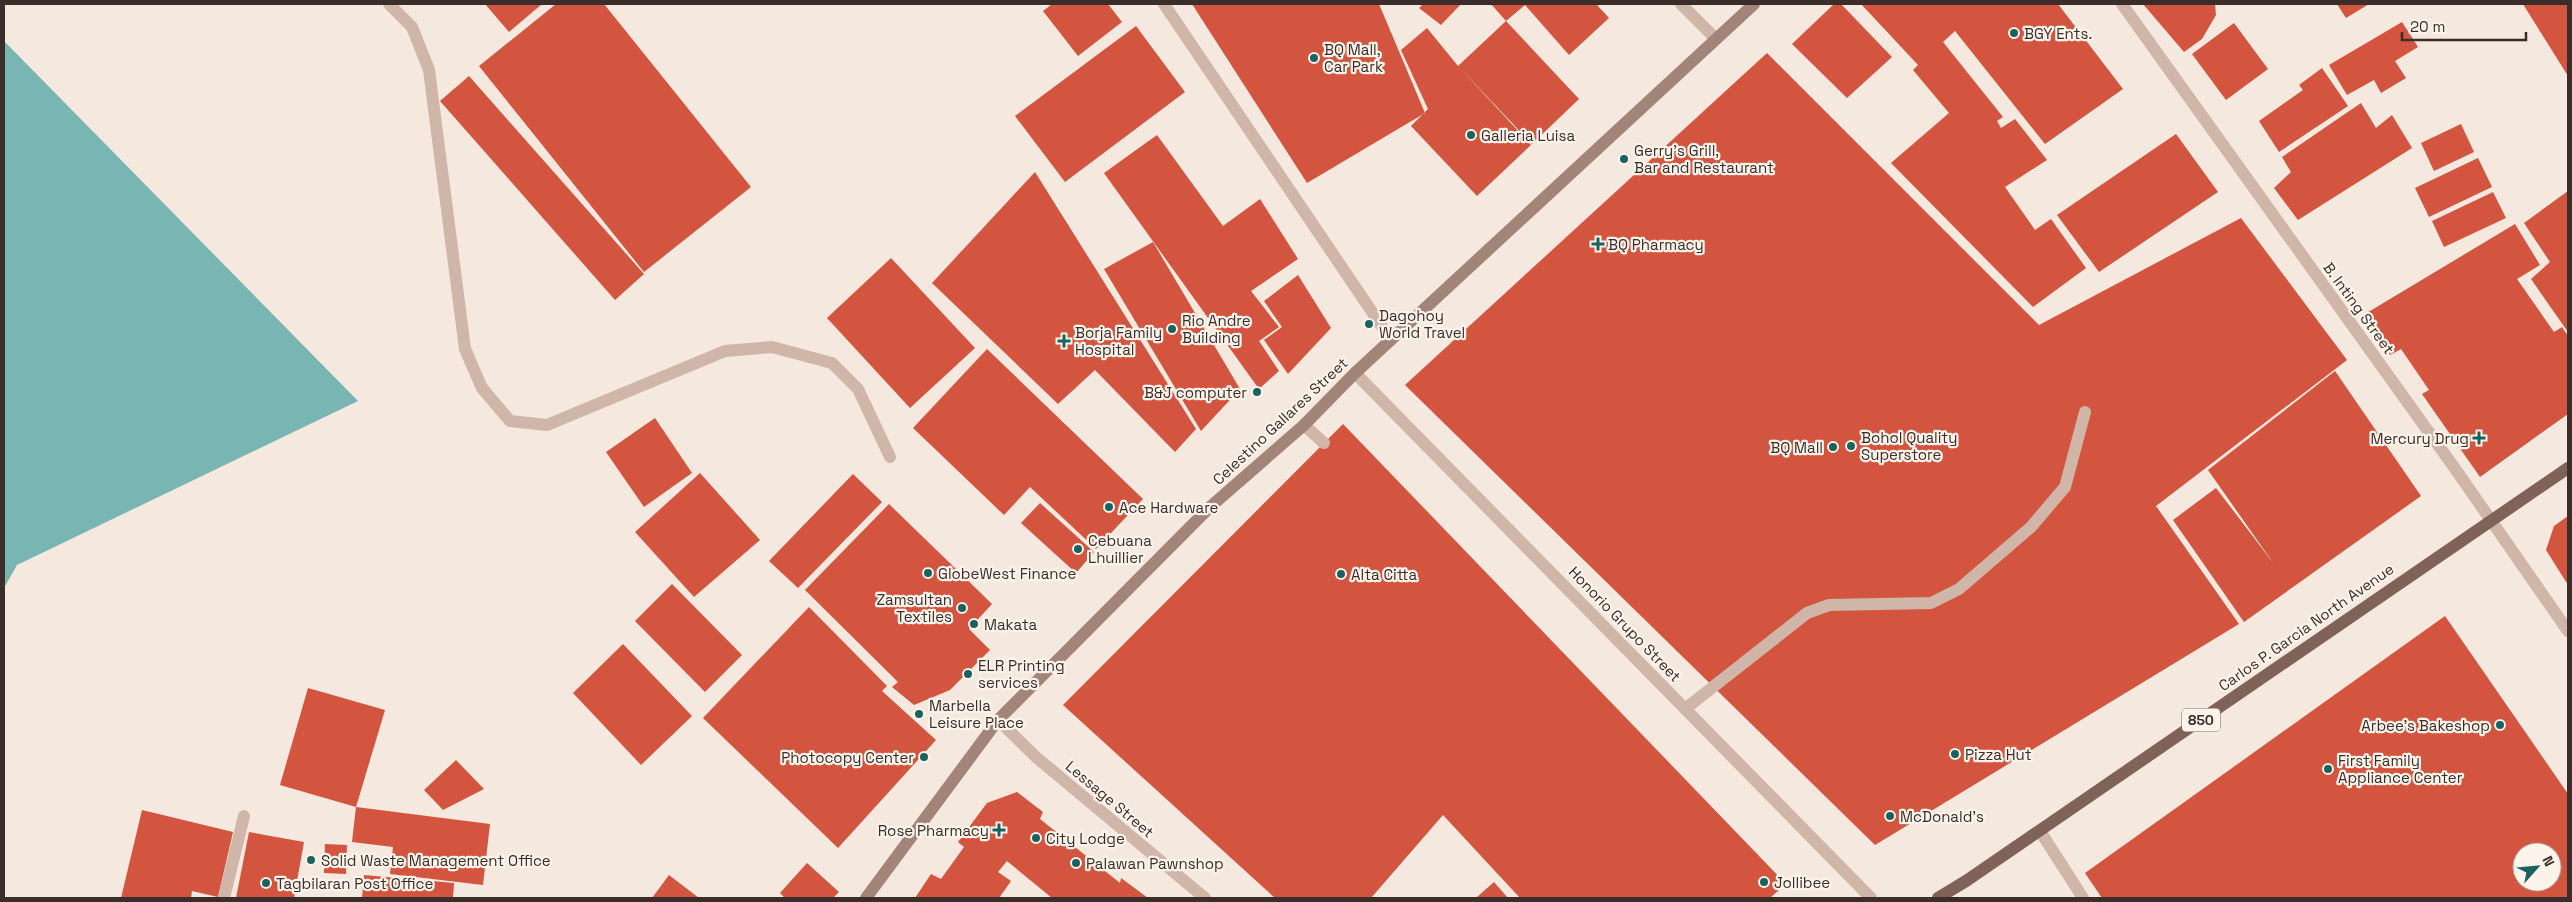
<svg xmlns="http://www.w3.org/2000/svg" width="2572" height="902" font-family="'Space Grotesk',sans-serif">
<rect width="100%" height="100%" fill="#f5e8de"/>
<path fill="#79b6b3" d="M4 41 358 401 17 565 4 588Z"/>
<path fill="#d3543f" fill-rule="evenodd" d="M485 4H542L509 32Z
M556 4H604L751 187 644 272 479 66Z
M1052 4H1108L1122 22 1078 56 1043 11Z
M1192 4H1379L1425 113 1307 183Z
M1423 4H1461L1441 25 1419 8Z
M1491 4H1596L1609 18 1569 55 1525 5 1506 21Z
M1834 4H1841L1892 57 1847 98 1792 44Z
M1861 4H2058L2123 89 2045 144 1955 31 1943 42 2003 117 1997 121 2001 128 2015 119 2047 160 2005 187 2035 230 2051 219 2086 268 2033 307 1891 163 1949 113 1913 70 1918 65Z
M2143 4H2215L2216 15 2202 39 2184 52Z
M2337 4H2369L2346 18Z
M2523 4H2568V76Z
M1506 21 1579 99 1532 144 1460 68 1531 145 1477 196 1411 126 1428 109 1401 50 1427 28 1458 66Z
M2402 22 2418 47 2395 61 2406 78 2381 93 2374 80 2347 95 2329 65Z
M2234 23 2268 69 2226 100 2192 54Z
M1136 26 1185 92 1065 182 1015 116Z
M1767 53 2039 325 2241 218 2347 360 2156 506 2239 624 1875 845 1405 385Z
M2322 68 2348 106 2279 152 2259 121 2303 90 2299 85Z
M469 76 644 274 615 300 440 101Z
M2361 103 2376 128 2392 115 2412 148 2298 220 2274 188 2291 172 2282 157Z
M2461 124 2474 152 2434 171 2421 143Z
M2176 134 2218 192 2099 272 2057 215Z
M1157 135 1223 226 1260 199 1298 259 1251 291 1279 327 1259 341 1279 371 1259 389 1104 173Z
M2478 158 2492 187 2429 217 2415 188Z
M1035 172 1196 429 1175 452 1095 370 1058 404 932 283Z
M2568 191V332L2531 279 2550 262 2524 223Z
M2493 192 2506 218 2444 247 2432 221Z
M2515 224 2540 265 2517 279 2554 332 2562 327 2568 336V414L2480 477 2422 394 2429 390 2401 349 2390 355 2365 314Z
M1153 242 1240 389 1201 431 1104 269Z
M891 258 975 348 910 408 827 318Z
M1298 275 1331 328 1288 374 1264 340 1282 327 1264 301Z
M987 349 1143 499 1096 549 1030 487 1004 515 913 428Z
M2335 371 2421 496 2244 622 2173 520 2216 488 2274 564 2208 470Z
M655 418 692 473 644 507 606 452Z
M1343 424 1786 884 1770 898H1520L1443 815 1371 898H1275L1063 705Z
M700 473 760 540 694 597 635 532Z
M853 474 882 502 798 588 769 561Z
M1040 503 1094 552 1076 573 1021 523Z
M889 504 992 604 969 629 990 650 950 690 914 705 892 687 898 682 805 590Z
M2568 516V585L2546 550 2554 526Z
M672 584 742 655 705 692 635 621Z
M809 607 887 686 882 691 936 740 838 848 703 718Z
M2445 616 2568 794V898H2102L2085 873ZM2522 852H2552V882H2522Z
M623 644 692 716 641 765 573 693Z
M308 688 385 710 356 807 280 785Z
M456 760 484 789 443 810 424 790Z
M1017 792 1043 812 1040 819 1120 883 1121 878 1148 898H1052L1007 861 998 872 1011 881 999 898H915L931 874 941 879 964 847 958 842 987 803Z
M356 807 490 824 483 885 390 874 393 847 352 842Z
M142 810 233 832 218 897 192 891 191 898H121Z
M249 832 304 842 294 898H236Z
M325 844 347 845 346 874 324 873Z
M807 863 839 892 833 898H785L780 893Z
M364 875 454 883 453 898H362Z
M669 875 699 898H652Z
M1494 882 1508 898H1476Z"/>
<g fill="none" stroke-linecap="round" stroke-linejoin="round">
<path stroke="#cfb6a8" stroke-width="12" d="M389 4 412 27 429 70 465 349 482 388 510 421 547 425 725 351 772 347 832 363 858 389 890 457
M1681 4 1716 39
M1304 425 1324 443
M1685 709 1807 613 1829 605 1931 603 1959 589 2031 527 2065 487 2085 412
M2040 831 2083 898
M224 898 244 816"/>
<path stroke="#cfb6a8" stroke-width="12" d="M1164 4 1391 340
M1355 373 1871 898
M998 720 1036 757 1205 898"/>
<path stroke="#cfb6a8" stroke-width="12" d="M2122 4 2456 470 2568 631"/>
<path stroke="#a38479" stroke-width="12" d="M866 898 998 720 1210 507 1304 425 1355 373 1754 4"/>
<path stroke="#7f6258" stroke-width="12" d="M1938 898 1966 881 2568 468"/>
</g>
<g fill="#196260" stroke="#fcf3eb" stroke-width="2">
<circle cx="2014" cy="33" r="5"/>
<circle cx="1314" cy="58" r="5"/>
<circle cx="1471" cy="135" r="5"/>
<circle cx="1624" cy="159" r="5"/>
<path d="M1595.5 236.5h5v5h5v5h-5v5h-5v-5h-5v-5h5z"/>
<circle cx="1369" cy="324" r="5"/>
<circle cx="1172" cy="329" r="5"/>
<path d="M1061.5 333.5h5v5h5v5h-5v5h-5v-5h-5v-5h5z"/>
<circle cx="1257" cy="392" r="5"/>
<path d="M2476.5 430.5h5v5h5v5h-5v5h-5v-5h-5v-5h5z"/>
<circle cx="1851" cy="446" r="5"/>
<circle cx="1833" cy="447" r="5"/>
<circle cx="1109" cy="507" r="5"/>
<circle cx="1078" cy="549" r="5"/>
<circle cx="928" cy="573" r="5"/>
<circle cx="1341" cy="574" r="5"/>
<circle cx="962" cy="608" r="5"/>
<circle cx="974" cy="624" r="5"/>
<circle cx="968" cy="674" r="5"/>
<circle cx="919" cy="714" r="5"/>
<circle cx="2500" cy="725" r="5"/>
<circle cx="1955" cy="754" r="5"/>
<circle cx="924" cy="757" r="5"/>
<circle cx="2328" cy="769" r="5"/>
<circle cx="1890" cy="816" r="5"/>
<path d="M996.5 822.5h5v5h5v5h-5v5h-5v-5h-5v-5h5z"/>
<circle cx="1036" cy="838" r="5"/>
<circle cx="311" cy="860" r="5"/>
<circle cx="1076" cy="863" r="5"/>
<circle cx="1764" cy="882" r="5"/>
<circle cx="266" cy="883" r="5"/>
</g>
<g text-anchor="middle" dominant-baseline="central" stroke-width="4.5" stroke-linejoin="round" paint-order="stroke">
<rect fill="#fcf3eb" stroke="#756863" stroke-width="1" x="2182" y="708.5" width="38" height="23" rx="4"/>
<g font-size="14" font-weight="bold" fill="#3b2d29">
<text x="2201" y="720">850</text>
</g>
<g font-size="15" fill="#3b2d29" stroke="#fcf3eb" text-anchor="start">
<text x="2024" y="33">BGY Ents.</text>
<text x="1324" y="49">BQ Mall,<tspan x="1324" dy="17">Car Park</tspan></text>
<text x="1481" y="135">Galleria Luisa</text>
<text x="1634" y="150">Gerry's Grill,<tspan x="1634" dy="17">Bar and Restaurant</tspan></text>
<text x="1608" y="244">BQ Pharmacy</text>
<text x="1379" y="315">Dagohoy<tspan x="1379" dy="17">World Travel</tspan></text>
<text x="1182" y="320">Rio Andre<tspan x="1182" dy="17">Building</tspan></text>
<text x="1075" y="332">Borja Family<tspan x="1075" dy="17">Hospital</tspan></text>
<text x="1247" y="392" text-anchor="end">B&amp;J computer</text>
<text x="1861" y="437">Bohol Quality<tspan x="1861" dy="17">Superstore</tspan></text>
<text x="2469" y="438" text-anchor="end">Mercury Drug</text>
<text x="1823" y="447" text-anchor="end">BQ Mall</text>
<text x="1119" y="507">Ace Hardware</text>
<text x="1088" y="540">Cebuana<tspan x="1088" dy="17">Lhuillier</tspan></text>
<text x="938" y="573">GlobeWest Finance</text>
<text x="1351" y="574">Alta Citta</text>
<text x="952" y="599" text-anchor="end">Zamsultan<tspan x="952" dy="17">Textiles</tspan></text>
<text x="984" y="624">Makata</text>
<text x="978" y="665">ELR Printing<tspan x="978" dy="17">services</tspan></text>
<text x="929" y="705">Marbella<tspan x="929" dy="17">Leisure Place</tspan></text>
<text x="2490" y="725" text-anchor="end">Arbee's Bakeshop</text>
<text x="1965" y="754">Pizza Hut</text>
<text x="914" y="757" text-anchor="end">Photocopy Center</text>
<text x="2338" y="760">First Family<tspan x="2338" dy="17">Appliance Center</tspan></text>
<text x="1900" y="816">McDonald's</text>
<text x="989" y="830" text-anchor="end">Rose Pharmacy</text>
<text x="1046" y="838">City Lodge</text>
<text x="321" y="860">Solid Waste Management Office</text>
<text x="1086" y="863">Palawan Pawnshop</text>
<text x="1774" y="882">Jollibee</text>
<text x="276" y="883">Tagbilaran Post Office</text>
</g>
<g font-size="15" fill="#3b2d29" stroke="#fcf3eb">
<text transform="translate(2359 308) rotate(54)">B. Inting Street</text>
<text transform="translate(1280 421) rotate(-43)">Celestino Gallares Street</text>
<text transform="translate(1625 624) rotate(46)">Honorio Grupo Street</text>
<text transform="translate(2306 627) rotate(-35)">Carlos P. Garcia North Avenue</text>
<text transform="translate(1110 799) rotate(40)">Lessage Street</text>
</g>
</g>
<rect width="2572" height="902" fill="none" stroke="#3b2d29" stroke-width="10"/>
<g transform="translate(2537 867) rotate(63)"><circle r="24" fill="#fcf3eb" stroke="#afa49d"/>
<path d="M0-4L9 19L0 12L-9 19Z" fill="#196260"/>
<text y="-8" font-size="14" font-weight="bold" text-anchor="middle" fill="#3b2d29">N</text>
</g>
<path d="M2402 32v8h124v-8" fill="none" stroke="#3b2d29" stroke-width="2.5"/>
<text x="2410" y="32" font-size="15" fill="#3b2d29" stroke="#fcf3eb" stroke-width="4" paint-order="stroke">20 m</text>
</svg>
